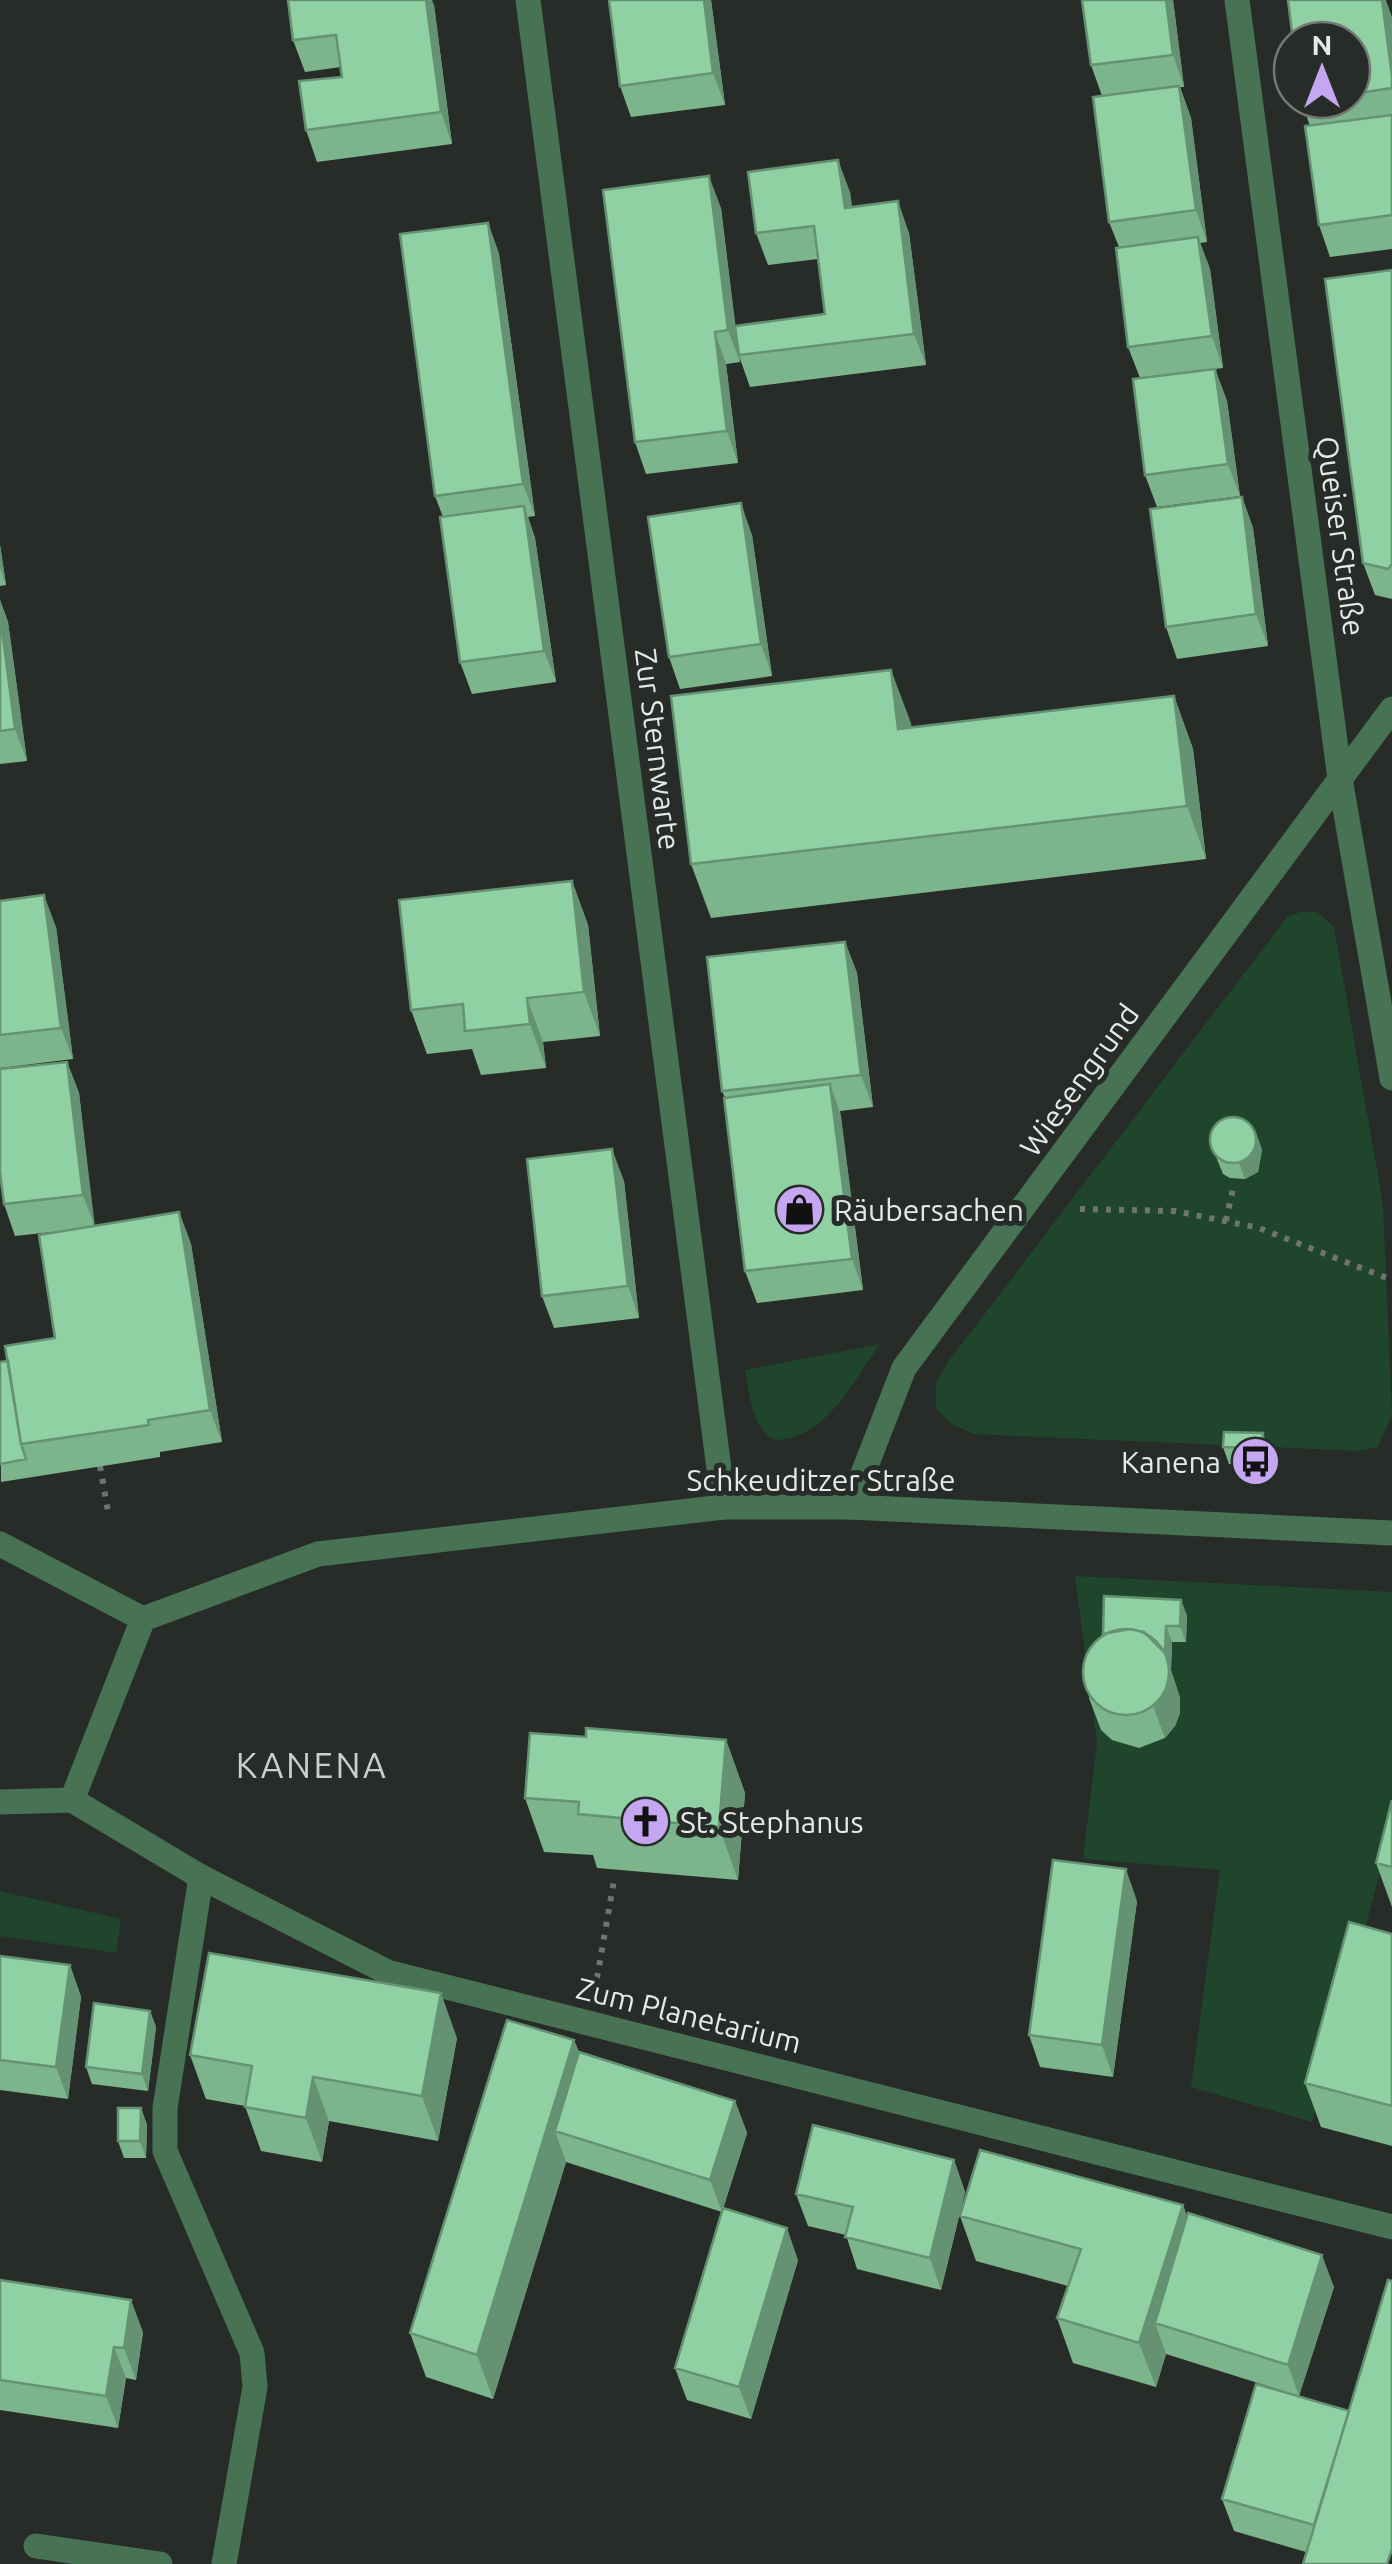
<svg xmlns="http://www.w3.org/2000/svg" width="1392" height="2564" font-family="Ubuntu,sans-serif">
<rect width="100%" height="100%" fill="#272c28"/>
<path fill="#1f452c" d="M1300 912H1317L1334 927 1383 1204 1392 1415 1378 1447 1359 1451 973 1434 949 1422 936 1408V1383L948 1362 1287 917Z
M880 1344C853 1381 826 1440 774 1440 750 1424 750 1395 745 1370Z
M1075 1576 1392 1592V1829L1312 2122 1191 2087 1220 1870 1083 1859 1097 1742Z
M0 1891 121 1919 116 1953 0 1936Z"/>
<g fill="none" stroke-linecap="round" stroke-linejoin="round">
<path stroke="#6f7470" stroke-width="6" stroke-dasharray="5 8" stroke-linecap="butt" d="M1080 1209 1175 1211 1259 1228 1392 1280
M1226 1221 1234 1184
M100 1466 109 1517
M597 1978 614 1880"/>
<path stroke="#477354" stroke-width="25" d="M201 1877 165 2108V2151L252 2353 255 2387 224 2564
M36 2546 160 2564"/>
<path stroke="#477354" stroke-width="25" d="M528 0 724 1507
M1237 0 1340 779 1392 1078
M850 1507 904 1368 1392 709
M0 1544 143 1619
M72 1800 201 1877 387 1972 1392 2227"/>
<path stroke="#477354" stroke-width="25" d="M0 1802 72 1800 143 1619 318 1554 724 1507H850L1392 1533"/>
</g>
<path fill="#7cb48c" d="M711 0 725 105 631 117 620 86Z
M1082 0H1173L1184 87H1180L1191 118 1207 242 1200 243 1210 269 1223 368 1215 369 1227 401 1240 496 1157 507 1145 475 1140 378 1128 347 1119 247 1109 222 1102 96 1091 65Z
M434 5 452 144 317 162 306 130 342 77 341 67 305 72 293 40Z
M1392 19V249L1330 257 1319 225 1310 126 1301 100H1352V40Z
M850 192 852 207 909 233 926 365 750 387 739 356 740 362 726 364 738 463 646 474 635 442 721 208 735 326 825 314 818 259 768 265 756 233Z
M488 223 499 254 535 516 528 517 535 538 556 682 472 694 460 662 443 517 435 496Z
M1392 270V599L1375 595 1363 563Z
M1242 497 1253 528 1268 646 1177 659 1166 627Z
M752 535 772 676 680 689 669 657Z
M0 545 6 585 0 586Z
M0 600 8 622 27 761 0 764Z
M891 670 911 727 1174 696 1193 749 1206 859 711 918 691 864Z
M572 881 588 925 600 1036 543 1042 546 1068 481 1075 472 1049 427 1054 411 1010Z
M0 901 56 927 73 1059 0 1068Z
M845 942 857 973 873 1107 840 1111 863 1290 757 1303 745 1271 725 1098 722 1091Z
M67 1062 79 1093 94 1226 179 1212 191 1244 222 1442 160 1452V1457L1 1482 0 1362 8 1361 55 1338 70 1230 15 1236 4 1204Z
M1256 1133 1262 1150 1258 1172 1245 1179 1230 1178 1223 1174 1210 1142Z
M624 1181 639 1318 554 1328 542 1296Z
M1224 1432 1269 1450 1268 1465 1229 1464 1223 1447Z
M1181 1600 1187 1616 1186 1642H1172L1171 1670 1180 1698V1713L1175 1726 1165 1738 1139 1748 1112 1740 1101 1730 1089 1698 1103 1634Z
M586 1737 726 1740 745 1793 738 1880 597 1868 593 1855 544 1852 525 1798Z
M1392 1800V1907L1376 1863Z
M1137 1901 1113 2077 1040 2067 1029 2035Z
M1392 1934V2146L1321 2127 1305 2083Z
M0 1956 70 1965 81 1997 68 2099 0 2090Z
M150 2011 156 2027 148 2091 92 2084 86 2067Z
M457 2038 438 2141 329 2121 322 2162 261 2151 245 2106 206 2099 190 2055Z
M574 2040 579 2052 735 2101 747 2133 722 2212 566 2162 493 2399 426 2377 410 2333Z
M141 2108 147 2125 146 2158H124L118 2141Z
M954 2160 965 2192 941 2290 857 2269 846 2235 808 2226 796 2194Z
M1183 2205 1187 2217 1334 2287 1299 2396 1166 2354 1156 2387 1073 2363 1057 2318 1068 2286 976 2261 960 2216Z
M798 2260 751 2419 687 2400 675 2368Z
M0 2280 143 2332 136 2380 126 2378 118 2428 0 2410Z
M1349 2411 1306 2552 1234 2531 1222 2499Z"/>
<path fill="#659272" d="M426 0H432L434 5 452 144 441 112Z
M704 0H711L725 105 713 73Z
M1166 0H1173L1184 87 1173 55Z
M1382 0H1386L1392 17V76Z
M1179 86 1191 118 1207 242 1196 210Z
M838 160 850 192 856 240 845 208Z
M709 176 721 208 740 362 728 330Z
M898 201 909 233 926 365 914 334Z
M488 223 499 254 535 516 523 484Z
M1198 237 1210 269 1223 368 1212 336Z
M715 332 726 364 738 463 727 431Z
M1215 369 1227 401 1240 496 1228 464Z
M1242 497 1253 528 1268 646 1256 614Z
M741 503 752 535 772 676 761 644Z
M524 506 535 538 556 682 544 651Z
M0 545 6 585 0 568Z
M0 600 8 622 27 761 15 729 0 615Z
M891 670 911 723 918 782 898 729Z
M1174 696 1193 749 1206 859 1187 806Z
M572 881 588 925 600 1036 584 992Z
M44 895 56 927 73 1059 61 1028Z
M845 942 857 973 873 1107 861 1075Z
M527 998 543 1042 546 1068 530 1024Z
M67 1062 79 1093 95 1227 83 1195Z
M830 1084 841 1116 863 1290 852 1259Z
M1256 1133 1262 1150 1258 1172 1245 1179 1239 1163Z
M612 1149 624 1181 639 1318 628 1286Z
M179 1212 191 1244 222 1442 210 1410Z
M1263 1433 1269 1450 1268 1465 1262 1448Z
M1181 1600 1187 1616 1186 1642 1180 1626Z
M1166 1626 1172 1642 1171 1670 1180 1698V1713L1175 1726 1165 1738 1153 1706 1164 1658Z
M726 1740 745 1793 738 1880 719 1827Z
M1126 1869 1137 1901 1113 2077 1102 2045Z
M70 1965 81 1997 68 2099 56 2067Z
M441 1993 457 2038 438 2141 422 2096Z
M150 2011 156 2027 148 2091 142 2074Z
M574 2040 590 2084 555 2131 566 2162 493 2399 477 2355Z
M313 2077 329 2121 322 2162 306 2118Z
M735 2101 747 2133 722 2212 710 2180Z
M141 2108 147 2125 146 2158 140 2141Z
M954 2160 965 2192 941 2290 930 2258Z
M1183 2205 1199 2249 1155 2323 1166 2354 1156 2387 1139 2343Z
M787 2228 798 2260 751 2419 739 2387Z
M1322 2255 1334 2287 1299 2396 1288 2365Z
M131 2300 143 2332 136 2380 124 2348Z
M114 2347 126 2378 118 2428 106 2396Z"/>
<path fill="#90d1a3" stroke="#659272" stroke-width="2.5" d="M288 0H426L441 112 306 130 299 81 342 77 336 35 293 40Z
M609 0H704L713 73 620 86Z
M1082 0H1166L1173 55 1091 65Z
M1288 0H1382L1392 76V88L1352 94V40H1293Z
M1179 86 1196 210 1109 222 1093 97Z
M1392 115V215L1319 225 1305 126Z
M838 160 845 208 898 201 914 334 739 355 735 326 825 314 814 226 756 233 748 172Z
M709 176 728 330 715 332 727 431 635 442 603 190Z
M488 223 523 484 435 496 400 234Z
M1198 237 1212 336 1128 347 1116 248Z
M1392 270V564L1388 569 1363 563 1325 279Z
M1215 369 1228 464 1145 475 1133 379Z
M1242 497 1256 614 1166 627 1150 509Z
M741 503 761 644 669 657 648 517Z
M524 506 544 651 460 662 440 517Z
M0 615 15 729 0 731Z
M891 670 898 729 1174 696 1187 806 691 864 671 696Z
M572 881 584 992 527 998 530 1024 465 1031 463 1004 411 1010 399 900Z
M44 895 61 1028 0 1035V901Z
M845 942 861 1075 722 1091 707 957Z
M67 1062 83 1195 4 1204 0 1172V1069Z
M830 1084 852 1259 745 1271 724 1098Z
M1210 1140a23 23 0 1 1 46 0a23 23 0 1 1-46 0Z
M612 1149 628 1286 542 1296 527 1159Z
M179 1212 210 1410 148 1420 149 1425 21 1444 5 1346 55 1338 39 1235Z
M8 1361 21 1444 26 1459 0 1464V1362Z
M1224 1432 1263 1433 1262 1448 1223 1447Z
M1104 1596 1181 1600 1180 1626H1166L1165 1653 1144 1632 1130 1629 1103 1634Z
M1083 1672a43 43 0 1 1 86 0a43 43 0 1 1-86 0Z
M586 1728 726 1740 719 1827 578 1814 579 1802 525 1798 530 1733 586 1737Z
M1392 1800V1867L1376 1863Z
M1053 1860 1126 1869 1102 2045 1029 2035Z
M1349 1922 1392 1934V2106L1305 2083Z
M209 1953 441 1993 422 2096 313 2077 306 2118 245 2107 252 2066 190 2055Z
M0 1956 70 1965 56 2067 0 2060Z
M94 2003 150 2011 142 2074 86 2067Z
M507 2020 574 2040 477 2355 410 2333Z
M579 2052 735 2101 710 2180 555 2131Z
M118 2108H141L140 2141H118Z
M813 2125 954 2160 930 2258 845 2237 853 2207 796 2194Z
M980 2150 1183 2205 1139 2343 1057 2318 1081 2249 960 2216Z
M723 2208 787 2228 739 2387 675 2368Z
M1188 2213 1322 2255 1288 2365 1155 2323Z
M0 2280 131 2300 124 2348 114 2347 106 2396 0 2380Z
M1388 2280 1392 2281V2549L1387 2564H1303Z
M1256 2384 1349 2411 1314 2525 1222 2499Z"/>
<defs>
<symbol id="shop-disc" viewBox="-11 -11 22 22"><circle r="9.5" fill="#c5a6f0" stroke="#272c28"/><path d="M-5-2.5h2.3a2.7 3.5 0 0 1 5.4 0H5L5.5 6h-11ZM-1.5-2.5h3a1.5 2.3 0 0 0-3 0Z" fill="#111"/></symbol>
<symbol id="bus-disc" viewBox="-11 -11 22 22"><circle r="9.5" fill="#c5a6f0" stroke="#272c28"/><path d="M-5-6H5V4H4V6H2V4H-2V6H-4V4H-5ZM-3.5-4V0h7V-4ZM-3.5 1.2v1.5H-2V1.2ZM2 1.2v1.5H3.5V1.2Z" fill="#111"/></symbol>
<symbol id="church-disc" viewBox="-11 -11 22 22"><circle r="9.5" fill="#c5a6f0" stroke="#272c28"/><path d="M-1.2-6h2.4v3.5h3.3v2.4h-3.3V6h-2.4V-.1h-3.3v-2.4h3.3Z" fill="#111"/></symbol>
</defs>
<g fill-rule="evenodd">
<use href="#shop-disc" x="772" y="1182" width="55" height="55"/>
<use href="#bus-disc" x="1228" y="1434" width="55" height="55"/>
<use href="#church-disc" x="618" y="1794" width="55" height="55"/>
</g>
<g text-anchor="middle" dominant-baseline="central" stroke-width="10" stroke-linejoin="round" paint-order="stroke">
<g font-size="30" fill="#e6e9e7" stroke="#272c28">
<text transform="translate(1341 536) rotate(82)">Queiser Straße</text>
<text transform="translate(658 749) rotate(83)">Zur Sternwarte</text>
<text transform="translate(1079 1080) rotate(-54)">Wiesengrund</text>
<text x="821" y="1480">Schkeuditzer Straße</text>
<text transform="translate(689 2015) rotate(14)">Zum Planetarium</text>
</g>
<g font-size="30" fill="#e6e9e7" stroke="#272c28" text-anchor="start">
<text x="834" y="1210">Räubersachen</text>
<text x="1221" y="1462" text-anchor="end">Kanena</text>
<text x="680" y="1822">St. Stephanus</text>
</g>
<g font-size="35" letter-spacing="2.5" fill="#c9d0cb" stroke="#272c28">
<text x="312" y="1765">KANENA</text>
</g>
</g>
<g transform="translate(1322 70)"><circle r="48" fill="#272c28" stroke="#737874" stroke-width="2.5"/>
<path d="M0-8L18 38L0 25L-18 38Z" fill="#c5a6f0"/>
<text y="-15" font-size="28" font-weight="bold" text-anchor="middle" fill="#e6e9e7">N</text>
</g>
</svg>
